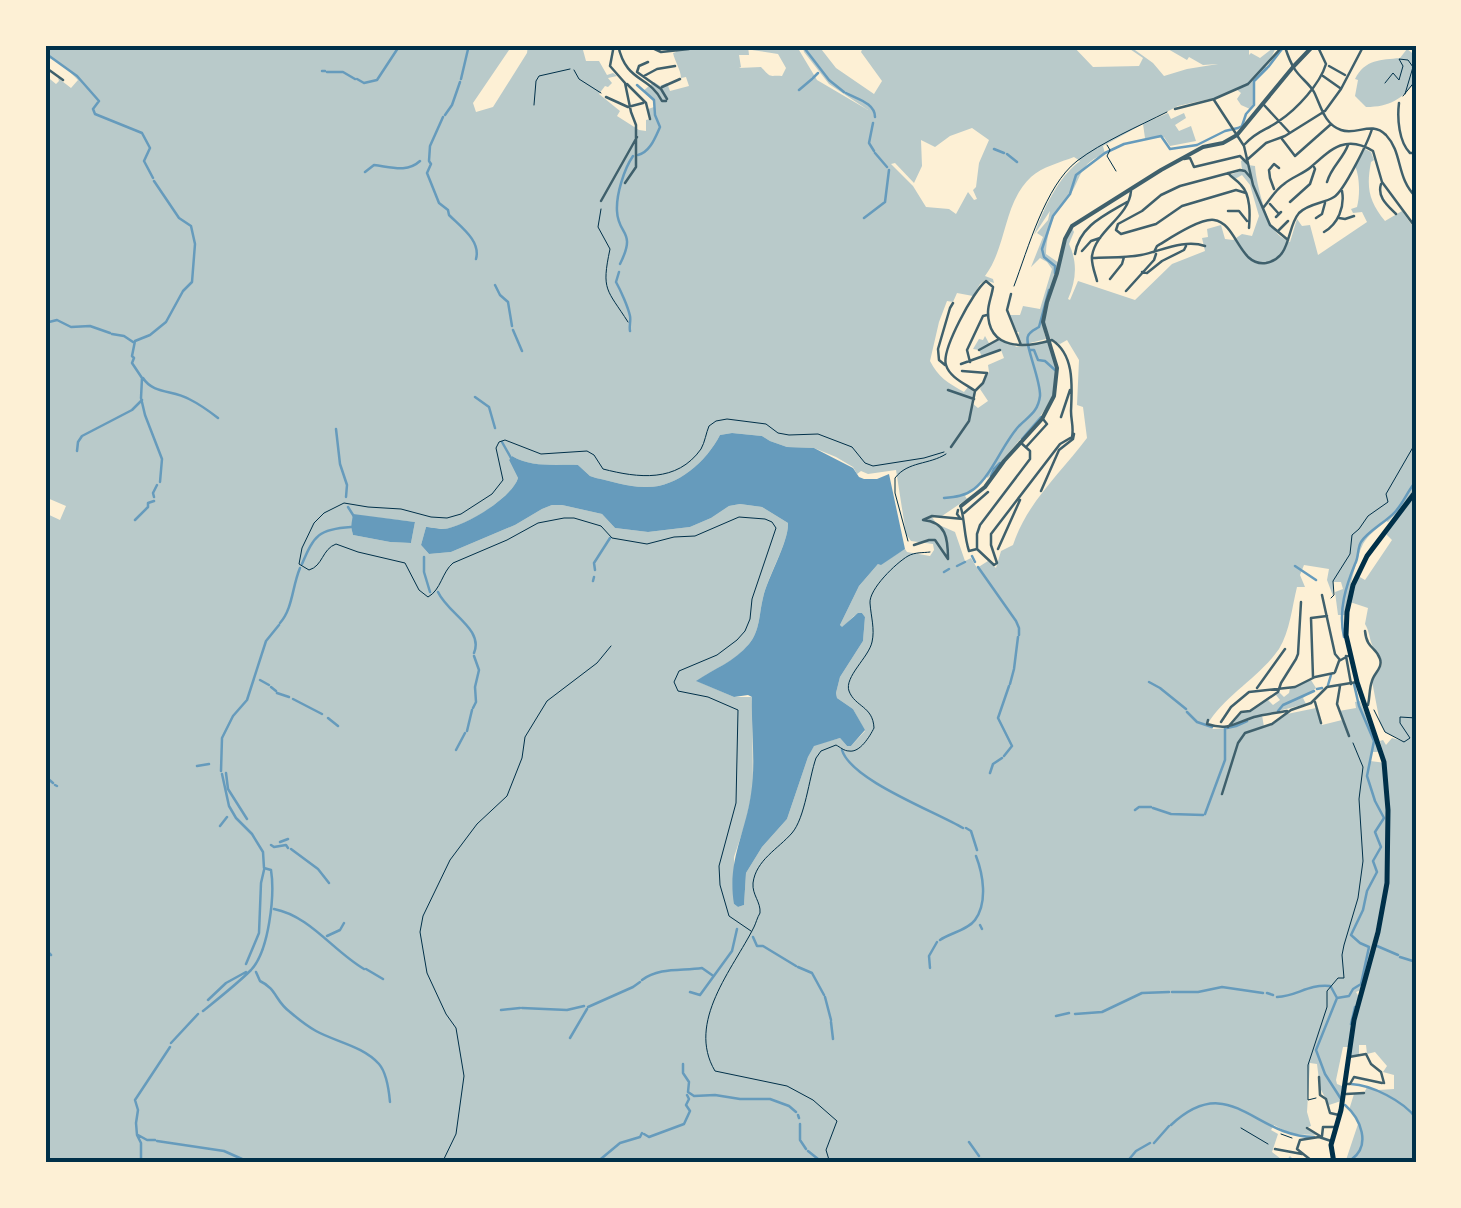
<svg xmlns="http://www.w3.org/2000/svg" width="1461" height="1208" font-family="'Golos Text',sans-serif">
<rect width="100%" height="100%" fill="#fdf0d5"/>
<path fill="#b9caca" fill-rule="evenodd" d="M45 45H509V50L473 103 476 112 493 107 527 53 528 45H586L583 50 586 61H599L607 75 613 73 617 76 608 78 612 83 608 87 605 86 599 94 620 111 617 116 639 130 646 131V120L650 119 648 109 654 107V102L643 91 654 82 660 86 667 83 670 91 689 86 686 77 681 78C681 70 675 62 673 53L676 52 675 45 748 46 749 55H739L741 67 739 68 761 67C772 79 768 75 782 76L786 68 778 54 752 50 751 45H796L817 80 868 110 829 84 804 52 802 45H818L836 68 874 94 882 81 861 52 864 45H1072L1093 67 1139 66 1143 58 1124 45H1128L1153 63 1164 76 1187 69 1218 64 1203 65 1189 57 1187 60 1161 45H1242L1249 49V55L1251 53 1260 58 1277 45 1272 56 1264 65 1268 69 1254 83 1253 105 1250 109 1241 105 1237 99 1241 93 1236 89 1214 98 1178 106 1145 123 1168 113 1171 119 1184 113 1186 118 1175 125 1179 131 1191 126 1196 141 1170 146 1164 137 1145 138 1143 124 1103 146 1105 154C1079 163 1082 177 1070 195 1066 199 1062 203 1059 207 1051 219 1046 240 1046 254L1059 263C1053 290 1037 312 1046 339L1022 345 1018 336 1019 332H1016L1009 315H1020L1023 306 1040 309 1052 269 1047 262 1040 258 1031 267 1043 237 1037 233 1048 220 1050 211 1034 235C1043 210 1058 177 1080 161L1074 157C1061 162 1042 167 1031 177 1003 203 1007 247 985 276L993 279 994 283 985 280 980 284 973 296 957 293 953 302 947 301 939 322 930 361C938 377 948 383 964 392L968 387C976 392 975 395 972 403L978 408 988 401 980 389 989 372 988 365 1004 358 1001 350 982 357 979 350 973 349 979 339 983 340 985 336 990 345 1000 339 1017 347 1048 341C1077 399 1026 425 999 466L997 465 988 478 985 476 977 487 965 496 967 499 942 516H931L937 524 955 532 965 561 971 558 977 568 988 561 996 568 1001 551 1013 545C1027 502 1061 473 1087 438L1083 407 1077 405 1079 360 1067 340 1060 344 1049 338 1044 323 1047 302 1058 274 1065 243 1072 228 1074 232 1069 244C1078 263 1076 281 1068 299L1070 300 1078 281 1135 300 1172 264 1205 251 1202 238 1208 237 1207 229 1221 225 1225 239 1233 240 1242 234 1252 236 1259 216 1250 185 1242 175 1235 179 1230 175 1242 170 1241 161 1246 158 1248 165 1255 166C1256 182 1266 221 1276 232 1279 236 1286 240 1290 242L1297 219 1302 226 1310 225 1318 255 1367 222 1362 212 1353 213 1351 209 1357 207C1360 196 1360 177 1355 166L1365 149 1371 152 1374 160 1371 162C1366 188 1369 201 1385 221L1402 211 1416 231V486L1402 507 1388 522 1386 521C1378 528 1368 535 1363 544 1356 558 1347 598 1345 615H1338L1335 592 1343 589 1341 582H1333V596L1327 580 1329 569 1304 565 1300 575 1305 587H1297C1292 607 1290 631 1279 649 1259 678 1225 695 1207 725L1213 729 1229 728 1241 712 1250 711 1268 700 1273 705 1280 700 1276 695 1279 692 1284 697 1289 693 1290 688 1311 680 1316 688 1303 698 1306 704 1262 715 1264 727 1272 725 1287 714 1316 708 1322 725 1342 720 1339 711 1356 708 1355 702 1360 701 1381 752H1372L1370 761 1386 763 1380 741 1383 740 1386 745 1392 738 1403 741 1385 732 1380 723 1372 681 1382 665C1381 655 1374 651 1371 642 1369 635 1369 631 1365 624L1368 608 1350 602 1358 576 1365 580 1392 540 1386 534 1416 492V1163H1345L1358 1124 1354 1114 1349 1110 1354 1094 1364 1093 1367 1087 1378 1090 1394 1089V1075L1383 1072 1387 1066 1375 1052 1367 1054 1366 1045H1359V1055L1350 1057 1354 1021 1386 899 1387 843 1385 894 1361 990 1356 992 1359 997 1353 1017 1349 1047H1343L1336 1080 1337 1084 1342 1086 1341 1101 1329 1105 1320 1088 1317 1064 1310 1063 1307 1112 1311 1126 1306 1128 1317 1135 1291 1134 1274 1125 1271 1130 1278 1134 1272 1152 1285 1162 1290 1156 1297 1163H45V513L60 520 66 506 45 497V69L47 71 45 75 56 84 59 81 58 78 71 88 78 80 63 65 46 56ZM972 128 989 140 979 163 976 187 973 190 977 199 974 200 968 192 956 214 949 209 926 207 913 186 891 164 895 163 914 183 922 166 921 140 935 147 950 136ZM732 433 762 436 770 441 787 447 814 448 836 457 853 467 857 474 861 471 868 474 896 470 906 534 911 541 933 544 934 550 930 556 907 552 905 549 881 564H878L859 586 840 625 842 628 854 616 862 613 865 617 863 641 840 677 836 693 837 698 853 709 865 731 851 746H847L840 738 814 745 808 757 787 819 762 847 746 873 744 905 738 907 734 904V857L746 821 753 787 752 697H734L697 681C715 668 735 662 749 644 760 631 759 614 763 598 768 575 789 542 788 523L762 507 740 504 729 506 711 518 690 527 648 532 615 528 602 514 562 505H552L542 509 515 525 451 552 429 554 421 545 426 527C427 527 442 529 443 529 464 528 513 497 518 478L509 460 512 456C532 468 555 464 578 465L590 476 596 478C612 481 628 487 644 487 676 489 706 462 720 435ZM354 515 415 522 411 543 390 542 353 535 351 527Z
M1407 49 1416 56V81C1402 99 1390 107 1366 107L1355 96 1358 80 1355 79C1365 59 1381 60 1400 58Z"/>
<path fill="#669bbc" d="M732 433 762 436 770 441 787 447 814 448 853 468 859 477 864 479H877L889 474 905 549 881 565 878 564 859 586 840 625 842 627 858 613H862L865 617 863 641 840 677 836 693 837 698 853 709 865 730 851 746H847L840 738 814 746 808 757 787 819 762 847 746 873 744 905 738 907 734 904C727 861 745 835 751 794 756 763 751 729 752 697L748 695 734 697 696 681C715 668 734 662 749 644 760 631 759 614 763 598 768 576 789 542 788 523L762 507 740 504 729 506 711 518 690 527 648 532 615 528 602 514 562 505H552L542 509 515 525 451 552 429 554 421 545 426 527C428 527 440 529 443 529 463 528 513 497 518 478L509 460 512 456C532 468 556 464 578 465L590 476 596 478C612 481 628 487 644 487 676 489 706 462 720 435Z
M353 514 415 522 411 543 390 542 353 535 351 527Z"/>
<g fill="none" stroke-linecap="round" stroke-linejoin="round">
<path stroke="#669bbc" stroke-width="2.5" d="M802 45 829 80 844 92
M45 53 77 76 99 101 93 109 95 114 142 133 150 148 144 161 153 178
M322 71H325
M327 72H343L355 79
M813 78 818 73
M357 79 364 83 377 80 400 45
M461 79 469 45
M637 85 654 100 655 115 660 127C655 138 650 152 638 155
M799 90 812 79
M846 93C857 99 875 103 875 117
M445 115 452 105 460 82
M443 117 430 146 429 161 431 164 427 173 439 203 448 210 449 215C461 227 481 241 476 259
M873 123 869 143 874 151
M994 149 1004 153
M875 153 887 167
M1007 154 1017 162
M365 172 374 165C391 167 407 173 420 161
M154 181 179 218 191 226 195 244 192 282 183 291 166 322 150 335 135 341 132 356 134 358 132 363 142 378 141 398 145 415 162 459 160 482
M864 218 885 202 889 170
M620 264C637 230 618 236 617 211 616 195 624 169 633 156
M619 272 616 282C621 291 628 307 630 316 631 321 629 326 630 331
M1055 273V266L1044 257 1042 249 1053 216 1070 194 1076 175 1105 153 1124 144 1161 136 1170 149 1197 145 1225 131 1238 128 1242 126 1246 114 1254 105V81L1269 66 1285 45
M495 285 500 295 508 302 512 326
M45 323 57 320 71 327 90 326 110 333
M513 330 522 351
M112 334 124 336 133 342
M1030 350H1034L1038 360 1045 361 1055 370
M143 378C153 394 173 390 189 399 199 404 209 411 218 418
M475 397 489 407 495 428
M336 429 340 464 347 485 346 497
M1022 439 1041 417
M502 442 511 458
M77 451 78 442 82 436 132 410 142 400
M991 476 994 469 1000 463
M154 497 153 493 157 485
M944 498C955 497 965 496 974 489 992 475 1003 443 1019 426 1029 416 1038 412 1040 396 1041 380 1024 344 1028 336 1030 331 1034 330 1039 327L1049 290
M348 507 355 518
M135 520 148 507V503L154 501
M972 556 975 562
M424 557V572L430 592
M302 564C314 535 319 529 351 527
M957 566 965 562
M1295 566 1316 580
M978 567 1016 621 1019 628V635
M595 570 594 563 610 538
M944 572 949 569
M593 581 594 577
M438 592C448 614 484 629 474 653
M280 623C293 608 292 587 300 568
M1344 637C1338 610 1346 586 1355 564 1359 557 1357 549 1361 542 1368 531 1386 522 1395 512 1404 502 1407 492 1416 481
M260 680 269 685
M1149 682 1160 688 1186 709
M1010 684 1014 669 1018 637
M1328 685 1331 675
M271 687 276 691
M1317 689 1322 688
M277 693 289 697
M293 699 322 714
M473 708 476 702 475 687 479 670 474 656
M1278 711 1283 705 1314 691
M1187 712 1197 722 1212 727
M328 718 338 726
M1227 728 1236 726 1247 721
M467 731 472 710
M456 750 465 733
M842 750C851 780 934 811 963 828
M1004 756 1012 746 998 718 1009 686
M197 766 209 764
M221 771 222 738 233 716 247 700 266 641 279 625
M226 773 228 789 247 819
M990 773 993 764 1002 758
M46 777 53 783
M55 785 57 786
M1153 808 1171 814 1203 815
M1135 810 1139 807H1151
M1205 814 1225 760V728
M220 826 227 817
M966 828 971 831 977 850
M280 842 288 839
M271 845 274 847 286 845 288 848
M291 849 318 869 329 883
M274 909C310 916 333 951 364 969
M980 925 982 929
M327 936 340 930 344 923
M753 937 757 946H763L796 966
M940 940C950 933 968 930 975 920 988 902 983 874 976 856
M1377 946 1398 955
M45 949 51 955
M1400 957 1416 962
M246 964 259 933 261 883 264 870
M798 967 812 973 824 995
M930 968 929 956 937 942
M366 969 383 979
M256 972 260 981C277 989 275 1001 290 1012 297 1018 307 1026 316 1031 336 1042 363 1046 379 1064 386 1072 389 1091 390 1102
M642 980C659 967 682 971 702 968L712 975
M1331 987 1337 998
M690 992 700 995 732 951 737 929
M1172 992H1198L1222 987 1263 993
M1267 993 1273 995
M825 997 831 1020
M1277 997C1298 996 1307 984 1330 986
M208 1000 226 983 246 972
M588 1007 633 987 640 982
M522 1008 567 1010 584 1006
M501 1010 520 1008
M203 1011C219 998 237 984 251 970 269 951 275 895 271 870L264 868 263 852 252 834 236 818 229 806 222 774
M1075 1014 1102 1012 1142 993 1169 992
M1056 1016 1069 1013
M831 1022 833 1039
M1351 1024 1355 1007
M570 1038 587 1009
M171 1043 198 1014
M683 1064V1073L689 1082 688 1092 694 1096 715 1095 740 1099H770L789 1106 796 1112
M1351 1084C1372 1085 1403 1101 1416 1118
M1341 1099 1325 1074 1316 1050 1337 998 1349 996 1353 989 1361 984 1369 947 1360 943 1351 935 1363 910 1367 891 1377 872 1373 861 1381 847 1375 832 1384 818 1375 801 1367 776 1374 741 1359 706 1354 684
M1345 1105C1361 1119 1371 1145 1352 1159V1163
M798 1115 799 1118
M800 1124V1140L806 1149
M1171 1125C1230 1070 1254 1137 1314 1137
M644 1134 649 1137 684 1124 690 1111 686 1105 689 1099 687 1095
M138 1135 147 1140H155
M157 1141 224 1151 242 1159
M969 1142 979 1156
M1154 1143 1169 1126
M808 1151 823 1163
M981 1159 984 1163
M141 1163V1143L137 1135 136 1123 138 1110 135 1100 170 1047
M596 1163 620 1143 640 1137 642 1133
M1126 1163 1136 1151 1150 1143"/>
<path stroke="#003049" stroke-width="1" d="M574 70 579 79 601 93
M1385 83 1393 73 1399 80 1403 66 1399 59 1408 60 1413 67 1405 94
M1403 96 1416 80
M534 105 536 81 539 76 570 69
M1107 145 1110 150 1107 156 1116 171
M601 209 598 227 610 249C601 291 607 289 628 322
M1014 286C1028 249 1045 186 1077 161 1102 142 1139 126 1167 112
M908 541 895 493V478C908 461 929 465 946 454
M1331 598 1334 595 1333 581 1350 554 1352 535 1359 529 1368 516 1388 502 1386 494 1416 442
M1374 710 1385 732 1404 742 1410 738 1400 723V717L1416 718
M751 931 729 916 720 885 719 866 736 803 738 710 708 697 678 691 674 682 679 671 717 655 737 640 745 631 750 619 752 599 776 528 772 522 765 519 739 517 695 536 674 537 647 544 612 538 601 526 574 518H564L538 523 507 540 453 563C442 572 441 590 428 597L419 590 405 563 358 552 336 544C322 549 323 566 309 570L299 564 302 548 314 523 324 513 344 503 368 507 401 509 431 517 447 518 461 514 492 494 503 480 496 448 499 442 505 440 541 454 587 451 594 455 603 469C638 478 677 483 701 449 705 442 706 433 709 426L716 421 727 419 766 424 778 433 789 435 818 434 852 447 865 463 873 466 924 458 944 452
M1316 1098 1308 1100V1065L1327 1007V991L1338 978H1344L1342 955 1344 945 1358 898 1363 861 1359 799 1363 767 1353 743
M1241 1128 1268 1144
M1281 1134 1292 1138
M442 1163 456 1134 464 1076 456 1028 446 1014 427 973 420 932 423 916 450 860 477 824 507 796 522 758 525 737 547 701 597 663 611 646
M830 1163 826 1150 837 1121 813 1100 787 1086 715 1071C686 1022 733 969 754 927 756 923 757 918 760 913 761 902 752 895 753 883 756 860 778 849 792 833 805 818 809 778 816 758L821 751 836 745C840 747 844 751 849 751 860 753 870 736 874 728 873 706 855 707 849 691 844 677 869 657 872 642 875 629 871 617 870 603 869 589 896 563 908 556 915 552 923 553 930 552"/>
<path stroke="#3f606c" stroke-width="2.5" d="M614 45 610 66 625 83 631 112 636 125V167L625 183
M618 45C626 83 649 75 662 101H666
M646 45 661 52 689 49
M648 62 639 66 637 72 661 89 667 99
M1329 66 1345 75
M45 67 63 80
M644 76 657 69 675 66
M1323 76 1340 88
M627 84 646 103 650 119
M662 87 680 79
M1415 91H1416
M606 97 628 107 643 103
M1214 100 1244 146 1253 185 1270 225 1288 240
M1399 103C1397 119 1399 142 1410 153H1416
M1264 105 1289 132
M1175 109 1214 99 1248 84 1282 47H1285C1287 53 1290 62 1294 68 1299 77 1309 83 1314 92 1321 106 1324 124 1341 130 1357 136 1371 120 1386 135 1403 153 1396 178 1416 197
M1282 139 1295 156 1330 125
M1245 144C1258 130 1265 131 1279 121 1297 109 1320 84 1326 64L1317 45
M1184 159 1190 158 1194 167 1240 156 1248 164
M1248 159 1266 143 1285 136 1325 111 1341 89 1364 45
M1228 173C1232 178 1237 180 1241 185 1251 195 1250 215 1249 228
M1327 182C1331 167 1343 159 1348 145
M1381 184C1377 197 1387 205 1396 214
M1274 189 1270 178 1269 170 1274 164 1279 168
M1246 193 1236 190 1182 206 1156 224 1121 234 1116 230 1118 224 1142 211 1161 195 1180 186 1240 170 1245 171 1251 178
M601 201 637 137
M1290 202 1310 184 1315 169 1314 167
M1270 204 1279 214
M1263 208C1270 200 1275 190 1284 184 1292 177 1303 174 1311 167 1331 149 1346 134 1373 151L1382 182 1416 228
M1228 211H1239L1247 221
M1276 217 1281 212
M1316 218 1322 214 1325 203
M1339 218 1345 219 1354 216
M1279 230 1288 221
M1324 232C1338 224 1345 207 1342 191
M1082 251 1091 241 1100 238
M1154 252 1157 246C1169 239 1200 218 1214 220 1237 223 1239 267 1266 263 1292 258 1286 228 1299 213 1309 203 1323 204 1334 197 1344 191 1368 142 1372 129
M1075 254C1079 226 1105 215 1127 202
M1092 258C1108 257 1125 258 1141 255 1161 251 1184 239 1205 246
M1142 272 1147 273 1162 261 1184 250 1186 246
M1110 279 1122 264 1124 257
M1097 281C1095 273 1091 264 1092 256 1096 230 1129 217 1131 191
M1126 291 1154 260 1156 254
M1011 294 1007 310 1021 345
M979 350 999 339
M970 362 967 350 983 316 987 315
M961 364 1000 350
M945 365 939 360 938 349 950 308 953 303
M948 390 974 399
M975 391C966 384 950 378 946 365 941 350 974 290 986 281L993 287C992 295 988 304 988 312 988 351 1026 348 1052 340 1075 355 1072 387 1071 411 1071 421 1074 427 1072 437L1060 444 991 534V545L997 563 994 565
M1061 417 1070 390
M1027 446 1047 424 1043 419
M951 447 969 421 975 391 983 383 987 373 962 371
M1041 491 1059 450 1073 439 1074 434
M961 508C965 522 964 536 969 551L977 549 994 565
M958 510 957 514 960 518
M964 513 988 492
M914 545 929 540H935L948 559C948 538 946 522 923 520L932 516 963 519
M977 549V534L980 525 1030 459V451L1020 442
M998 549 1020 500
M1322 595 1335 654 1340 660
M1365 631C1367 650 1376 646 1380 659 1383 668 1374 673 1372 681 1369 689 1370 697 1368 705
M1346 656 1351 684
M1335 672 1339 661 1348 656
M1313 677 1311 618 1327 616
M1340 686 1337 704 1349 736
M1257 688 1285 649
M1315 702 1321 723
M1208 720 1207 724C1229 731 1235 723 1254 717 1265 714 1276 713 1287 711
M1221 722 1231 707 1249 692 1295 687 1315 677 1334 673
M1228 727 1241 712 1250 711 1278 692 1281 683 1296 659 1298 654 1301 602
M1222 794 1238 743 1245 733 1272 724 1291 710 1311 703 1327 687 1357 682
M1349 1057 1366 1054 1371 1064 1381 1072 1384 1083
M1319 1077 1320 1095 1326 1099 1330 1113 1339 1115
M1345 1084H1350L1354 1077 1382 1083
M1346 1094 1364 1093
M1307 1128 1320 1136
M1322 1136 1323 1127H1336
M1275 1149 1302 1154
M1312 1161 1297 1149 1300 1140 1319 1137 1331 1141"/>
<path stroke="#3f606c" stroke-width="4" d="M961 506 985 487 1004 461 1042 419 1054 396 1057 368 1043 322 1047 302 1057 273 1065 239 1072 226 1161 170 1203 147 1223 143 1237 135 1293 67 1314 45"/>
<path stroke="#003049" stroke-width="5" d="M1334 1163 1331 1145 1341 1110 1354 1020 1378 932 1387 883 1388 810 1384 762 1357 682 1346 635 1347 612 1353 585 1367 556 1416 491"/>
</g>
<rect width="1461" height="1208" fill="none" stroke="#fdf0d5" stroke-width="95"/>
<rect x="48" y="48" width="1366" height="1112" fill="none" stroke="#003049" stroke-width="4"/>
</svg>
